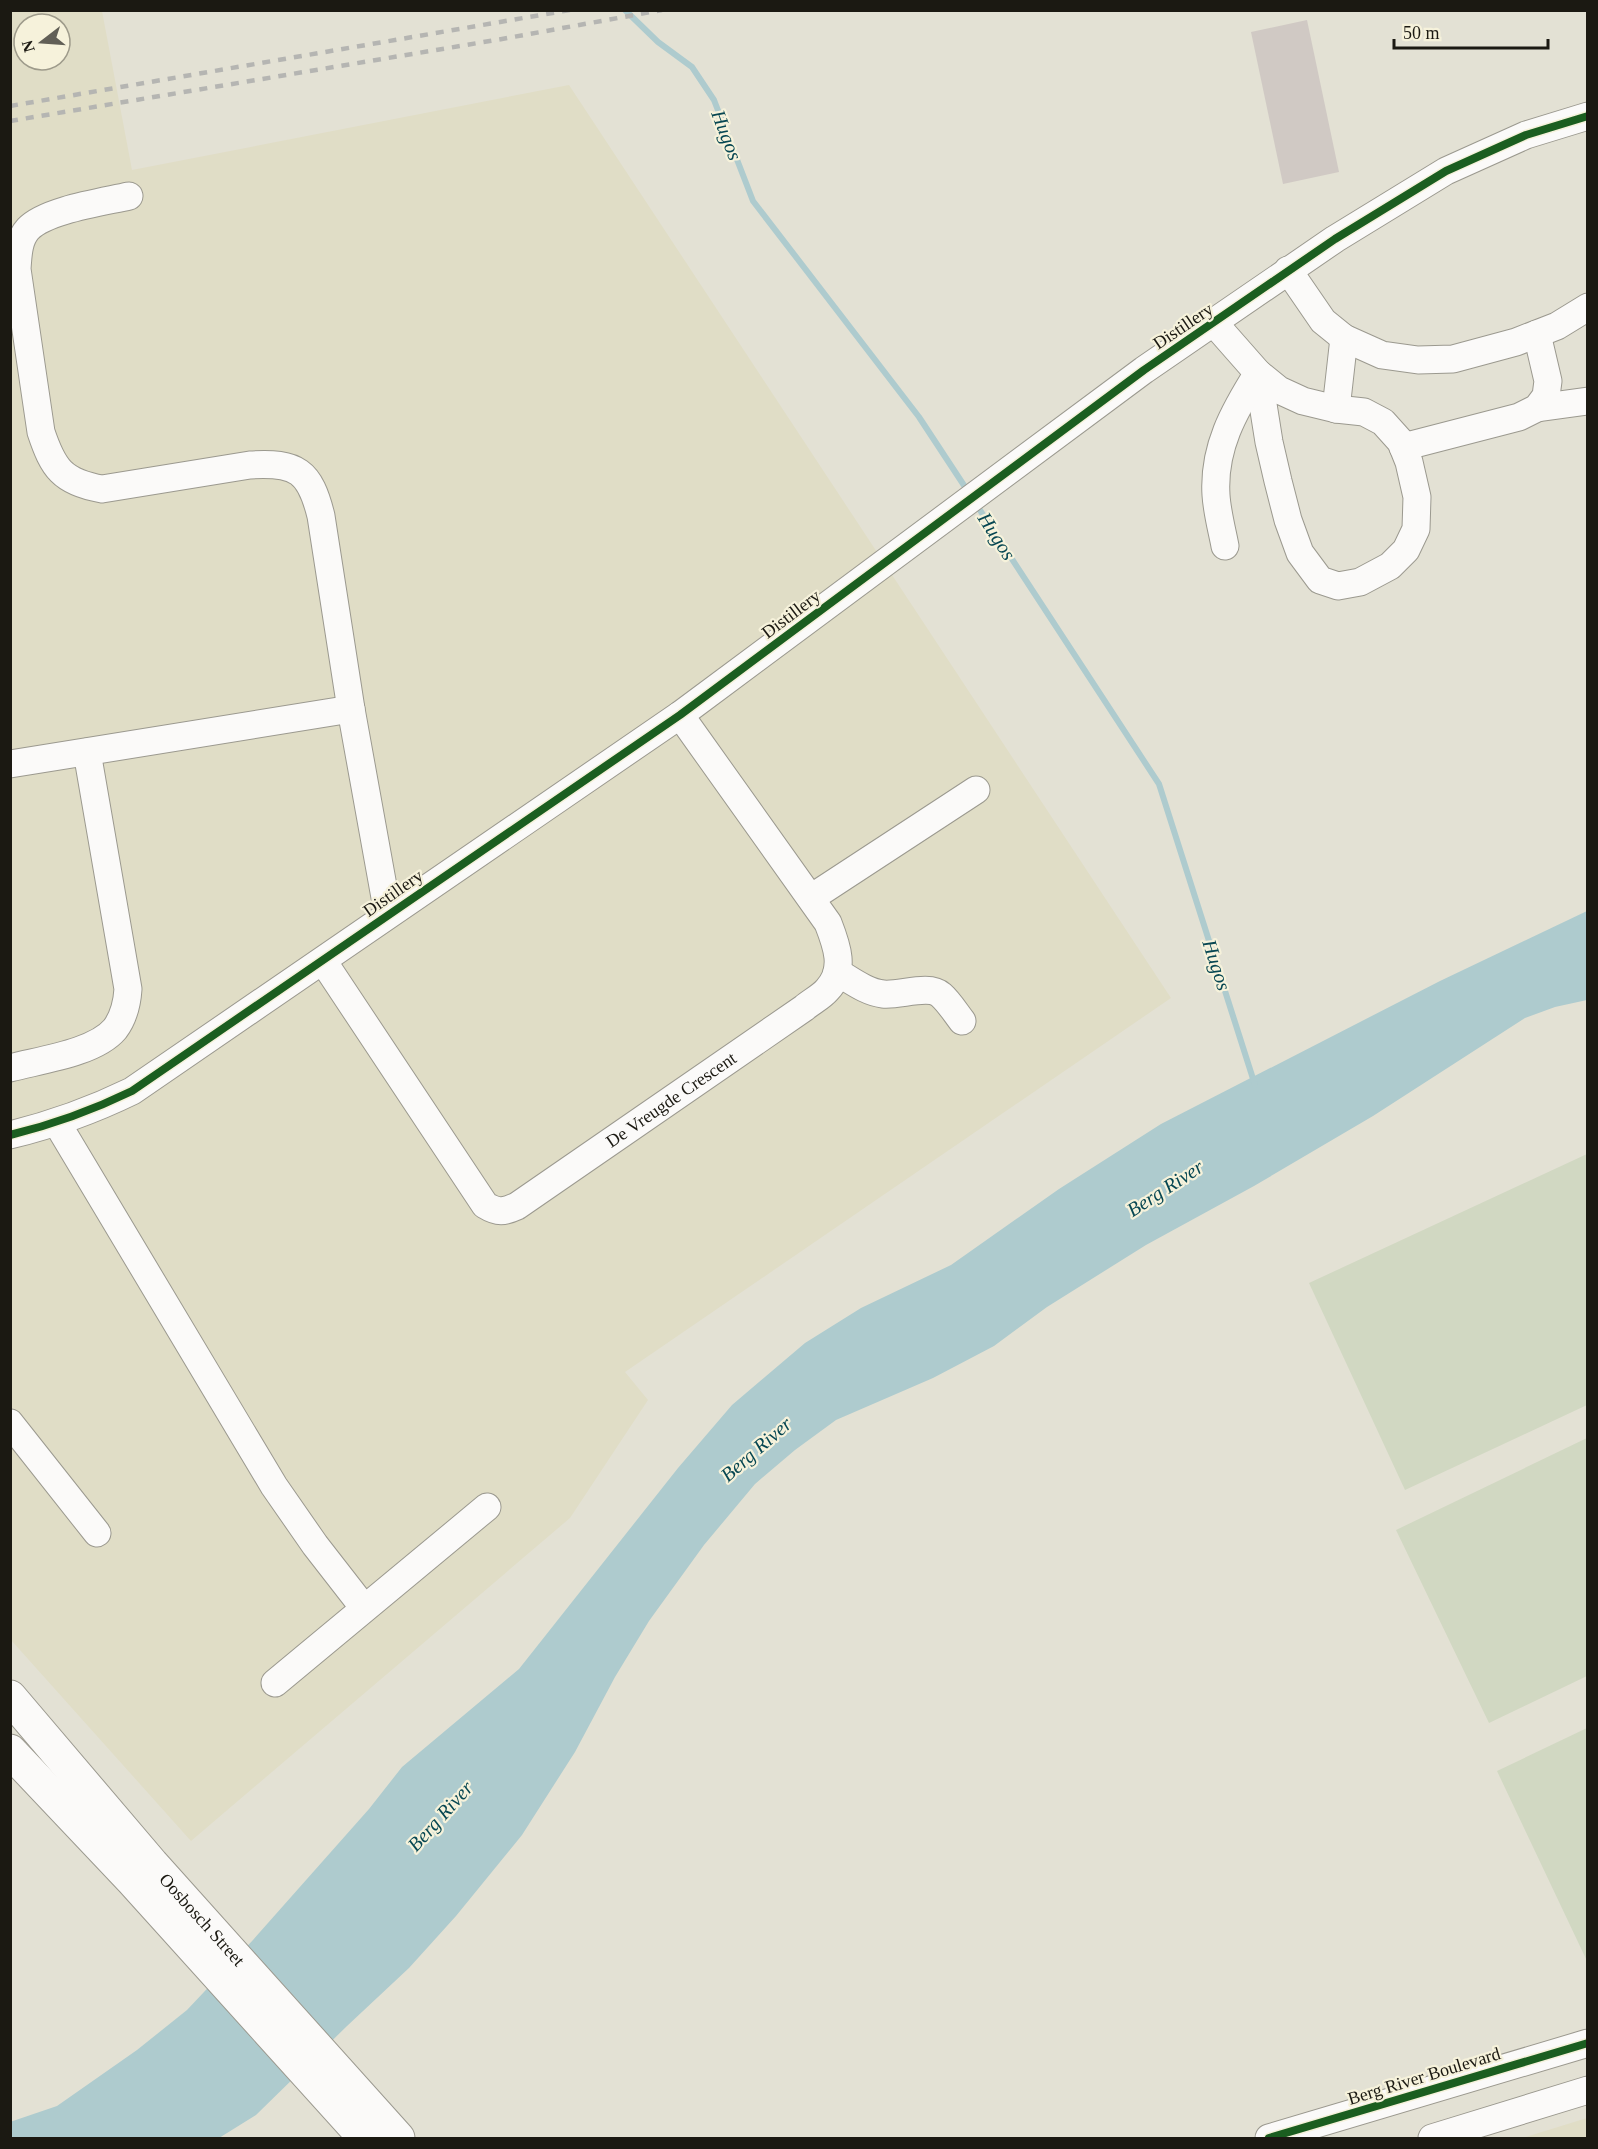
<svg xmlns="http://www.w3.org/2000/svg" width="1598" height="2149" font-family="Georgia,serif">
<rect width="100%" height="100%" fill="#e3e1d4"/>
<path fill="#e0ddc6" fill-rule="evenodd" d="M10 11H102L132 170 569 85 1171 998 625 1372 648 1400 570 1518 191 1841 11 1640ZM24 24H60V60H24Z
M1587 2118V2138H1522Z"/>
<path fill="#d1d8c2" d="M1587 1154V1405L1405 1490 1309 1283Z
M1587 1438V1676L1489 1723 1396 1530Z
M1587 1728V1961L1497 1771Z"/>
<path fill="#aecbce" d="M1587 911V1000L1555 1007 1525 1018 1373 1116 1254 1186 1146 1245 1047 1307 994 1346 933 1378 836 1420 795 1450 755 1484 704 1545 649 1621 615 1677 575 1752 522 1835 456 1916 409 1968 347 2026 256 2115 219 2138H11L10 2122 57 2106 137 2050 187 2010 253 1940 369 1809 402 1767 519 1669 678 1468 732 1405 805 1343 861 1308 951 1265 1059 1189 1161 1124 1440 981Z"/>
<g fill="none" stroke-linecap="round" stroke-linejoin="round">
<path stroke="#aecbce" stroke-width="6" d="M625 10 658 42 692 67 714 100 753 201 919 417 969 493
M976 504 1159 784 1255 1085"/>
</g>
<path fill="#d0c9c4" d="M1307 20 1339 172 1283 184 1251 32Z"/>
<g fill="none" stroke-linecap="round" stroke-linejoin="round">
<defs>
<g id="minor">
<path d="M129 196C103 202 46 210 28 229 18 240 18 256 17 269L41 432C53 468 62 482 102 489L250 465C297 462 310 471 321 516L351 709 388 914"/>
<path d="M1288 270 1323 321 1344 338 1382 355 1418 360 1453 359 1516 342 1557 326 1588 307"/>
<path d="M1214 323 1258 373 1279 390 1303 401 1336 409 1364 412 1383 422 1401 442 1409 462 1417 497 1416 529 1406 550 1390 566 1360 582 1338 586 1320 580 1300 553 1288 520 1278 481 1269 442 1258 373"/>
<path d="M1537 408 1588 401"/>
<path d="M1336 409 1344 338"/>
<path d="M1403 447 1519 417 1537 408 1546 396 1548 381 1537 334"/>
<path d="M1225 546C1222 530 1217 512 1216 495 1213 448 1234 411 1258 373"/>
<path d="M10 764 351 709"/>
<path d="M811 898 976 790"/>
<path id="s1" d="M323 961 485 1205C498 1213 504 1212 517 1206L804 1008C811 1002 821 997 827 990 846 970 837 946 828 923L680 715"/>
<path d="M837 972C851 980 866 992 883 994 899 996 929 984 941 995 949 1002 955 1012 962 1021"/>
<path d="M10 1068C40 1060 95 1053 115 1029 124 1017 127 1004 128 989L87 752"/>
<path d="M57 1123 274 1486 315 1545 364 1608"/>
<path d="M10 1135C55 1124 91 1111 132 1091L680 715 1144 370 1335 239 1446 171 1526 135 1588 116"/>
<path d="M10 1423 97 1533"/>
<path d="M275 1683 487 1507"/>
<path d="M1269 2138 1588 2043"/>
<path d="M1432 2138 1588 2090"/>
</g>
<g id="major">
<path id="s2" d="M10 1697 152 1864 398 2138"/>
<path d="M10 1751 133 1881 365 2138"/>
</g>
</defs>
<use href="#minor" stroke="#9b998f" stroke-width="29"/>
<use href="#major" stroke="#9b998f" stroke-width="35"/>
<use href="#minor" stroke="#fbfaf9" stroke-width="27"/>
<use href="#major" stroke="#fbfaf9" stroke-width="33"/>
<path stroke="#b5b5b2" stroke-width="4.5" stroke-dasharray="8 8" stroke-linecap="butt" d="M10 106 570 10
M10 121 502 39 662 10"/>
<defs>
<path id="cycleway" d="M10 1135C55 1124 91 1111 132 1091L680 715 1144 370 1335 239 1446 171 1526 135 1588 116
M1269 2138 1588 2043"/>
</defs>
<use href="#cycleway" stroke="#f6f2db" stroke-width="11"/>
<use href="#cycleway" stroke="#1b5e20" stroke-width="8"/>
</g>
<g text-anchor="middle" dominant-baseline="central" stroke-width="4.5" stroke-linejoin="round" paint-order="stroke">
<g font-size="18" fill="#1b1912" stroke="#f6f2db">
<text transform="translate(1183 326) rotate(-34)">Distillery</text>
<text transform="translate(791 614) rotate(-37)">Distillery</text>
<text transform="translate(393 893) rotate(-35)">Distillery</text>
<text stroke="none"><textPath href="#s1" startOffset="514">De Vreugde Crescent</textPath></text>
<text stroke="none"><textPath href="#s2" startOffset="294">Oosbosch Street</textPath></text>
<text transform="translate(1424 2076) rotate(-17)">Berg River Boulevard</text>
</g>
<g font-size="20" font-style="italic" fill="#074752" stroke="#f6f2db">
<text transform="translate(727 135) rotate(69)">Hugos</text>
<text transform="translate(997 536) rotate(57)">Hugos</text>
<text transform="translate(1217 965) rotate(72)">Hugos</text>
<text transform="translate(1165 1188) rotate(-33)">Berg River</text>
<text transform="translate(756 1449) rotate(-41)">Berg River</text>
<text transform="translate(440 1816) rotate(-48)">Berg River</text>
</g>
</g>
<rect width="1598" height="2149" fill="none" stroke="#1b1912" stroke-width="24"/>
<g transform="translate(42 42) rotate(253)"><circle r="28" fill="#f6f2db" stroke="#9e9b8b" stroke-width="1.5"/>
<path d="M0-4.5L10 22L0 15L-10 22Z" fill="#615f56"/>
<text y="-9" font-size="16" font-weight="bold" text-anchor="middle" fill="#1b1912">N</text>
</g>
<path d="M1394 39v9h154v-9" fill="none" stroke="#1b1912" stroke-width="3"/>
<text x="1403" y="39" font-size="18" fill="#1b1912" stroke="#f6f2db" stroke-width="4.5" paint-order="stroke">50 m</text>
</svg>
